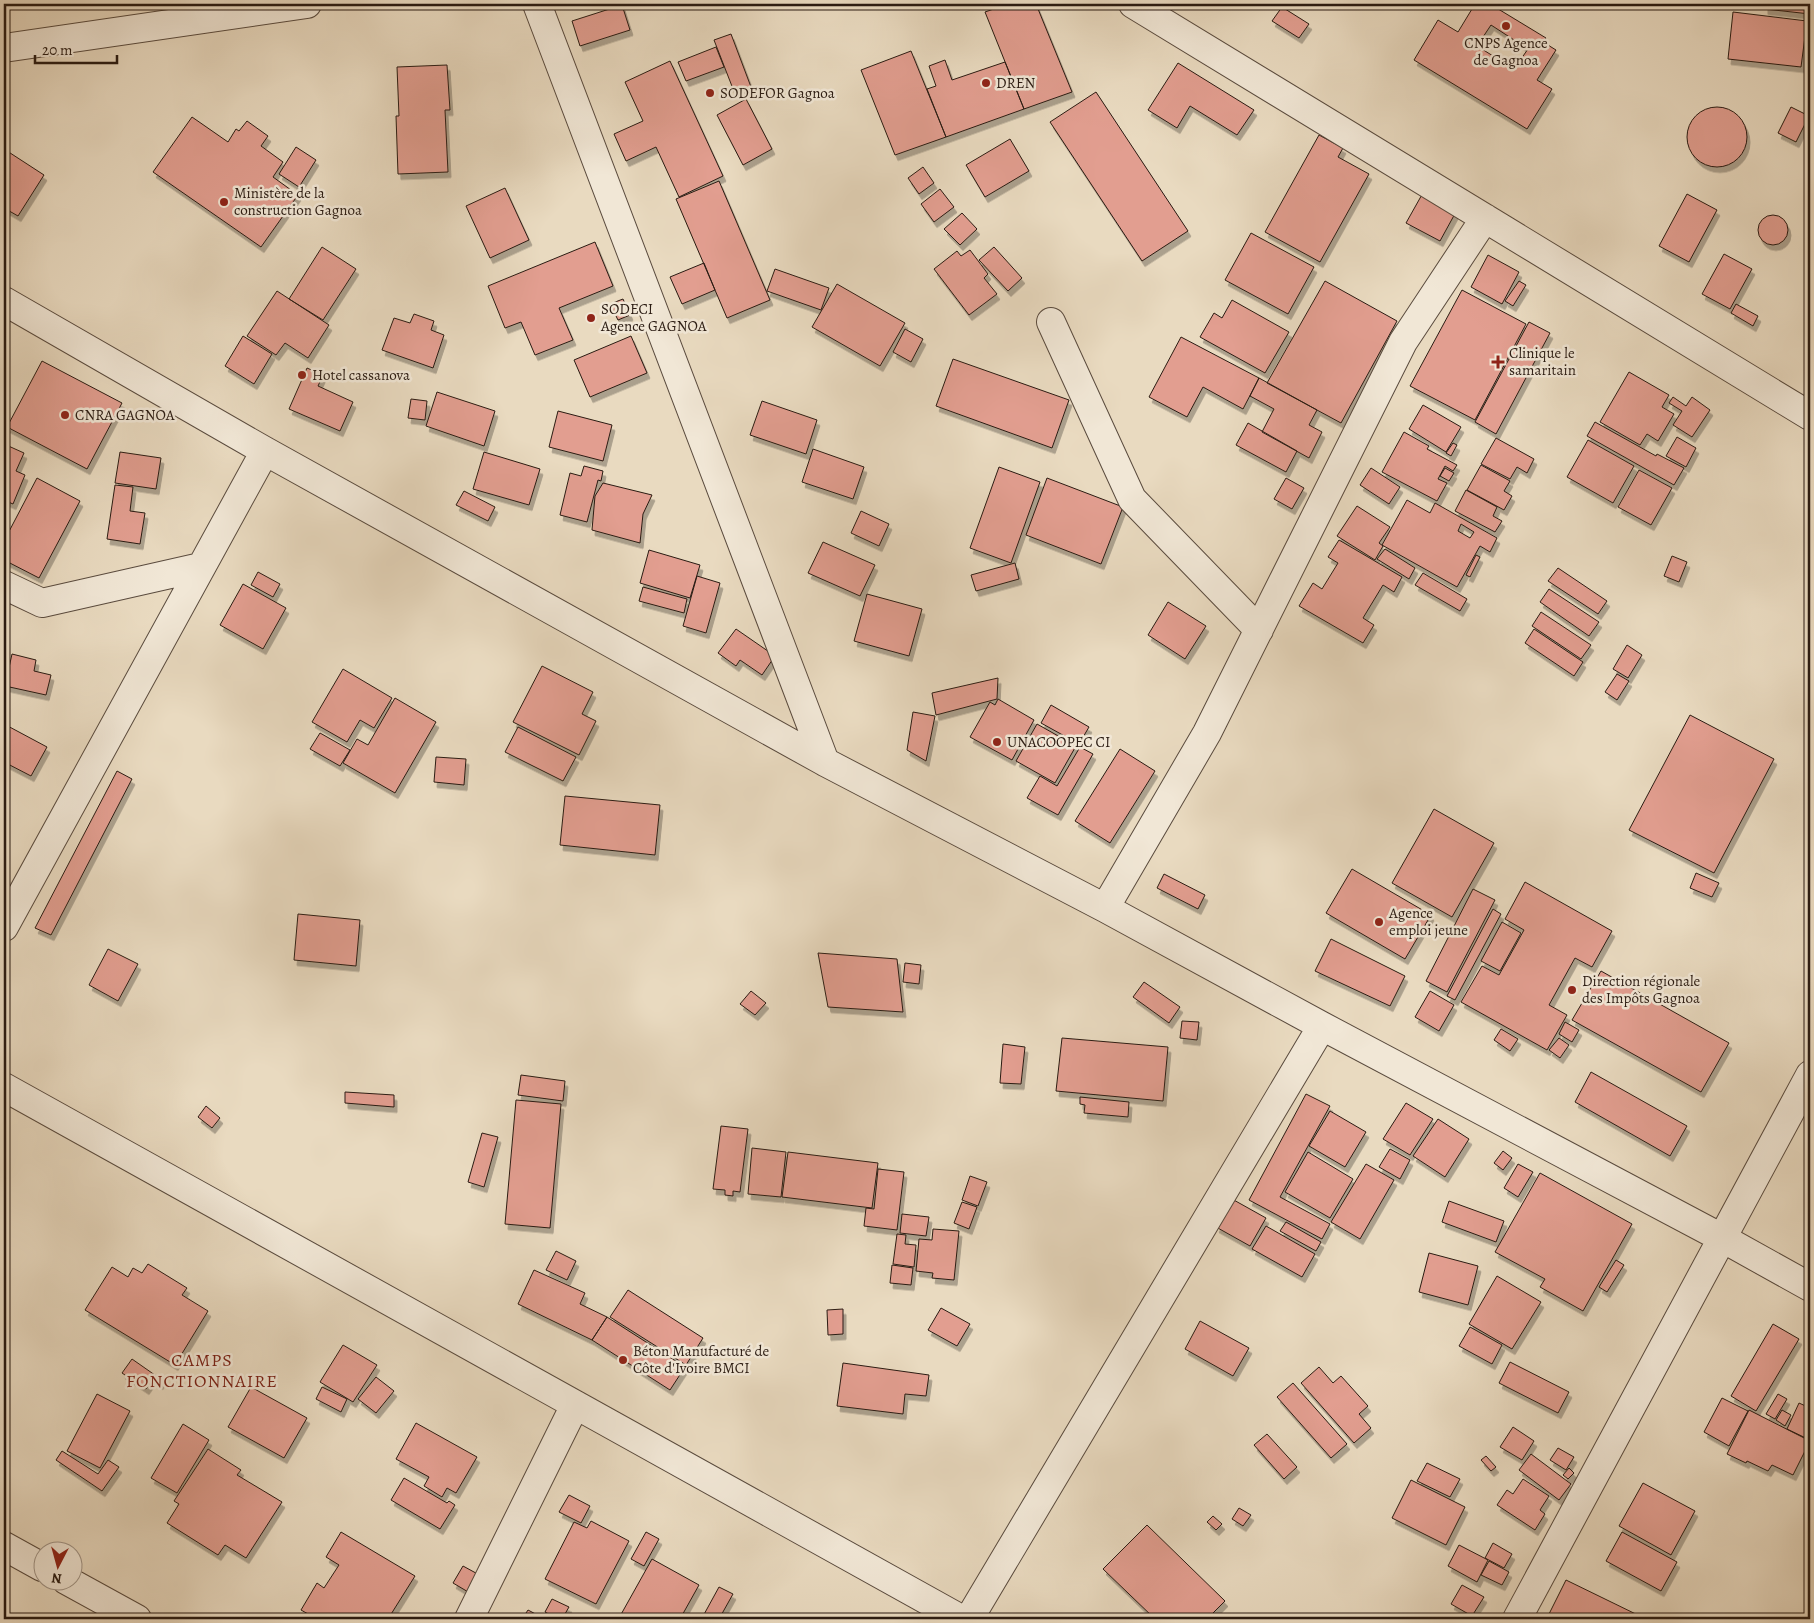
<svg xmlns="http://www.w3.org/2000/svg" width="1814" height="1623" font-family="Alegreya,serif">
<defs>
<filter id="shadow"><feDropShadow dx="3" dy="5.5" stdDeviation="0" flood-color="#0004"/></filter>
</defs>
<rect width="100%" height="100%" fill="#e9dac0"/>
<filter id="stains"><feTurbulence type="fractalNoise" baseFrequency=".004" numOctaves="4"/><feColorMatrix values="0 0 0 0 .2 0 0 0 0 .09 0 0 0 0 .02 0 0 0 .5 -.17"/></filter>
<radialGradient id="worn" r=".72"><stop offset=".6" stop-color="#630" stop-opacity="0"/><stop offset="1" stop-color="#630" stop-opacity=".3"/></radialGradient>
<path fill="#e29e90" stroke="#2a1b12" fill-rule="evenodd" filter="url(#shadow)" d="M1008 4H1036L1072 92 1024 109 985 12Z
M1475 4 1486 9 1490 4 1546 38 1543 42 1556 50 1537 80 1552 89 1527 129 1414 60 1438 20 1458 32ZM1491 25 1528 49 1514 69 1477 46Z
M1765 4H1810V14L1765 9Z
M622 5 630 30 580 46 572 21Z
M1282 7 1309 24 1299 38 1272 21Z
M1733 12 1807 21 1801 67 1728 59Z
M731 34 751 87 735 94 714 40Z
M716 47 724 67 686 81 678 62Z
M911 51 946 137 895 155 861 70Z
M945 60 952 80 1005 62 1024 109 946 137 927 89 936 86 929 66Z
M670 61 723 176 679 197 656 147 626 161 614 134 643 121 625 82Z
M1178 63 1254 110 1237 135 1190 106 1177 128 1148 110Z
M447 65 450 110H445L448 172 398 174 396 116H399L397 67Z
M1096 92 1188 231 1142 261 1050 122Z
M746 99 772 149 743 165 717 115Z
M1687 137a30 30 0 1 1 60 0a30 30 0 1 1-60 0Z
M1791 107 1809 116 1796 142 1778 133Z
M192 117 228 142 236 129 239 131 247 121 268 136 261 146 283 162 273 177 298 195 261 247 153 172Z
M1319 135 1343 148 1338 157 1369 174 1320 262 1265 232Z
M1010 139 1029 171 985 197 966 165Z
M296 147 316 160 299 187 279 174Z
M4 149 44 175 18 216 4 208Z
M923 167 934 183 919 194 908 178Z
M719 181 770 300 727 318 676 199Z
M505 188 529 240 490 258 466 206Z
M940 189 954 207 934 222 921 204Z
M1424 191 1457 210 1440 241 1406 223Z
M1687 194 1717 210 1689 262 1659 246Z
M962 213 977 229 960 245 944 229Z
M1758 230a15 15 0 1 1 30 0a15 15 0 1 1-30 0Z
M1251 233 1314 267 1288 314 1225 280Z
M595 242 613 286 559 308 573 340 535 355 521 322 505 328 488 286Z
M322 247 356 269 323 320 289 299Z
M994 247 1022 278 1008 291 979 260Z
M970 250 988 274 984 278 997 294 969 315 934 269 957 251 961 256Z
M1724 254 1752 269 1730 309 1702 294Z
M1488 255 1519 272 1502 304 1471 287Z
M704 263 715 290 682 304 670 277Z
M775 269 829 288 821 310 767 291Z
M1325 281 1397 321 1341 423 1267 383Z
M1519 281 1526 285 1513 306 1505 301Z
M837 284 905 323 880 366 812 327Z
M1462 290 1526 324 1475 420 1410 386Z
M277 291 329 325 308 358 285 343 276 355 247 336Z
M623 299 630 315 618 320 610 304Z
M1232 300 1289 332 1265 373 1200 337 1214 313 1222 318Z
M1736 304 1758 316 1753 326 1731 313Z
M414 314 434 321 431 330 444 335 433 368 382 350 394 318 410 323Z
M1529 322 1550 333 1496 434 1475 422Z
M905 329 923 339 911 362 893 352Z
M243 336 272 354 254 384 225 366Z
M631 336 647 373 590 397 574 360Z
M1181 337 1259 378 1243 409 1203 387 1187 417 1149 397Z
M953 359 1069 400 1052 448 936 406Z
M42 361 122 403 87 469 7 427Z
M307 368 323 375 318 386 353 402 340 431 289 409Z
M1629 372 1669 395 1662 407 1674 414 1658 441 1647 434 1640 445 1600 422Z
M1259 378 1317 410 1309 425 1322 432 1309 458 1262 432 1274 409 1250 396Z
M437 392 495 411 484 446 426 426Z
M1673 397 1686 406 1692 397 1710 410 1692 437 1673 425 1682 411 1669 403Z
M411 399 427 401 425 420 408 418Z
M762 401 817 420 806 454 750 435Z
M1423 405 1461 427 1446 452 1409 429Z
M558 411 612 425 603 461 549 447Z
M1595 422 1656 456 1657 454 1684 468 1674 485 1587 436Z
M1248 423 1297 451 1286 472 1236 445Z
M1404 432 1429 446 1427 449 1457 465 1453 471 1445 466 1438 479 1447 483 1437 501 1382 472Z
M1677 437 1696 448 1686 467 1666 456Z
M1496 438 1534 459 1527 473 1517 467 1510 479 1481 464Z
M1588 440 1634 466 1613 503 1567 477Z
M1453 443 1457 445 1451 456 1446 453Z
M4 444 24 453 16 471 25 475 13 504 6 501 4 506Z
M813 449 864 467 853 499 802 482Z
M120 452 161 458 156 489 115 483Z
M484 452 540 469 529 505 473 489Z
M1481 465 1510 481 1504 491 1512 496 1504 510 1467 490Z
M584 466 603 471 601 481 598 480 587 522 560 515 570 473 581 476Z
M999 467 1040 482 1011 563 970 548Z
M1371 468 1400 487 1389 504 1360 485Z
M1445 468 1454 473 1449 481 1440 476Z
M1639 470 1672 488 1651 525 1618 507Z
M37 478 80 501 39 578 4 560V541Z
M1047 478 1123 507 1101 564 1026 535Z
M1286 478 1304 488 1292 509 1274 499Z
M603 483 652 495 643 514 640 543 592 530 595 496Z
M115 485 133 487 130 511 145 513 140 544 107 539Z
M1466 490 1497 507 1493 516 1502 521 1495 532 1455 511Z
M464 491 495 507 488 521 456 505Z
M1407 500 1430 513 1435 503 1497 538 1490 552 1480 546 1457 587 1382 545ZM1461 524 1474 532 1470 538 1458 531Z
M1357 506 1390 527 1379 543 1383 546 1375 560 1337 536Z
M861 511 889 524 879 546 851 533Z
M1339 540 1402 577 1394 592 1383 585 1363 618 1374 625 1363 643 1299 606 1313 583 1322 589 1338 563 1328 557Z
M823 542 875 565 860 596 808 573Z
M1385 549 1415 568 1409 579 1377 559Z
M649 550 700 565 690 598 640 583Z
M1476 555 1480 557 1470 577 1466 575Z
M1672 556 1687 562 1679 582 1664 576Z
M1015 563 1019 579 976 591 971 575Z
M1558 568 1607 601 1598 614 1548 581Z
M258 572 280 584 273 597 251 585Z
M1423 573 1467 599 1460 611 1415 585Z
M697 576 720 583 706 633 683 626Z
M243 584 286 608 263 649 220 625Z
M643 587 687 599 684 613 639 601Z
M1549 589 1599 622 1589 636 1540 602Z
M867 594 922 609 909 656 854 641Z
M1168 602 1206 626 1185 659 1148 635Z
M1541 612 1591 645 1581 659 1532 626Z
M736 629 775 656 762 675 740 660 736 666 718 653Z
M1534 629 1583 662 1574 676 1525 643Z
M1627 645 1642 655 1628 678 1613 669Z
M12 654 36 660 34 671 51 675 46 695 5 686Z
M542 666 593 692 582 714 596 721 579 755 513 722Z
M343 669 392 698 374 728 360 720 347 742 312 722Z
M1617 674 1629 681 1617 700 1605 692Z
M998 678 997 699 936 715 932 693Z
M395 698 436 722 395 793 343 763 357 739 368 745Z
M998 699 1034 720 1012 760 970 737 990 702 995 705Z
M1810 704V717L1805 715Z
M1051 705 1089 727 1079 744 1041 723Z
M913 712 935 716 926 761 907 750Z
M1690 715 1774 759 1714 873 1629 830Z
M4 724 47 747 31 776 4 762Z
M1037 724 1076 746 1055 783 1016 761Z
M518 727 576 757 563 781 505 752Z
M320 733 350 750 340 766 310 749Z
M1080 747 1093 754 1058 815 1027 798 1040 776 1057 786Z
M1120 749 1155 771 1110 843 1075 821Z
M436 757 466 759 464 785 434 782Z
M117 771 132 779 51 935 35 928Z
M565 796 660 805 655 855 560 845Z
M1434 809 1494 843 1452 917 1392 883Z
M1352 869 1431 915 1405 959 1326 913Z
M1696 873 1719 883 1712 897 1690 888Z
M1164 874 1205 895 1198 909 1157 888Z
M1525 882 1612 931 1592 967 1575 958 1549 1005 1567 1015 1547 1050 1461 1002 1482 966 1499 975 1524 930 1505 919Z
M1473 889 1495 900 1447 992 1426 981Z
M1493 909 1501 914 1455 1000 1447 996Z
M298 914 360 920 356 966 294 960Z
M1502 922 1521 933 1500 971 1481 961Z
M1331 939 1405 976 1390 1006 1315 971Z
M108 949 138 964 118 1001 89 985Z
M818 953 897 959 903 1012 828 1007Z
M905 963 921 965 919 984 903 982Z
M1601 971 1729 1043 1701 1092 1572 1020Z
M1144 982 1180 1007 1169 1023 1133 997Z
M751 991 766 1003 755 1015 740 1004Z
M1430 991 1454 1005 1439 1031 1415 1017Z
M1182 1021 1199 1022 1197 1040 1180 1038Z
M1565 1022 1579 1030 1572 1042 1559 1034Z
M1501 1029 1518 1039 1510 1051 1494 1040Z
M1062 1038 1168 1047 1163 1101 1056 1091Z
M1559 1038 1569 1045 1560 1058 1549 1050Z
M1003 1044 1025 1047 1021 1084 1000 1083Z
M1591 1072 1687 1126 1670 1156 1575 1102Z
M521 1075 565 1081 563 1101 518 1095Z
M345 1092 394 1095V1107L345 1103Z
M1306 1094 1330 1106 1280 1197 1330 1224 1322 1239 1249 1200Z
M1080 1097 1129 1102 1128 1117 1084 1113 1085 1105 1080 1104Z
M516 1100 561 1104 550 1228 505 1224Z
M1406 1103 1433 1119 1410 1155 1383 1139Z
M206 1106 220 1118 212 1128 198 1117Z
M1330 1111 1366 1132 1345 1167 1309 1146Z
M1438 1119 1469 1139 1445 1177 1413 1156Z
M721 1126 748 1129 740 1192 733 1191V1196L725 1195V1190L713 1189Z
M482 1133 498 1137 484 1187 468 1182Z
M752 1148 786 1152 781 1197 748 1194Z
M1390 1149 1410 1160 1400 1179 1379 1167Z
M1503 1151 1512 1158 1503 1170 1494 1163Z
M788 1152 878 1163 872 1208 782 1197Z
M1308 1152 1353 1179 1330 1218 1285 1192Z
M1366 1164 1394 1180 1360 1239 1331 1222Z
M1518 1164 1533 1172 1518 1197 1504 1188Z
M878 1169 904 1172 897 1230 864 1226 866 1208 874 1209Z
M1540 1173 1632 1224 1583 1311 1540 1287 1545 1279 1495 1252Z
M970 1176 987 1182 978 1206 962 1200Z
M1232 1199 1266 1218 1250 1246 1216 1227Z
M1449 1201 1504 1221 1496 1242 1442 1222Z
M962 1202 977 1207 969 1229 954 1223Z
M902 1214 929 1217 926 1236 900 1233Z
M1286 1222 1321 1242 1316 1251 1280 1231Z
M1266 1226 1315 1254 1302 1277 1252 1249Z
M933 1229 959 1231 954 1280 932 1278 933 1273 916 1271 919 1239 932 1240Z
M897 1234 906 1235 905 1244 916 1245 914 1267 893 1264Z
M556 1251 576 1261 567 1280 546 1270Z
M1429 1253 1478 1266 1468 1305 1419 1292Z
M1616 1260 1624 1265 1607 1292 1599 1287Z
M148 1264 187 1288 182 1295 208 1311 175 1365 85 1310 112 1267 128 1277 133 1268 142 1273Z
M892 1265 913 1268 911 1285 890 1283Z
M534 1270 585 1293 580 1304 607 1317 592 1340 518 1304Z
M1497 1276 1541 1302 1512 1349 1469 1324Z
M628 1290 703 1338 686 1365 610 1317Z
M941 1308 970 1324 957 1346 928 1330Z
M843 1309V1334L828 1335 827 1310Z
M607 1317 685 1367 670 1390 592 1340Z
M1200 1321 1249 1348 1233 1376 1185 1349Z
M1773 1324 1799 1339 1756 1411 1731 1396Z
M1470 1327 1502 1345 1492 1364 1459 1346Z
M343 1345 377 1365 353 1402 320 1382Z
M132 1359 162 1380 160 1384 153 1379 146 1389 122 1373Z
M1510 1362 1569 1392 1558 1413 1499 1383Z
M843 1363 929 1375 926 1396 905 1394 903 1414 837 1406Z
M1319 1367 1333 1383 1341 1376 1368 1406 1359 1414 1371 1428 1354 1443 1301 1383Z
M376 1377 394 1391 376 1413 358 1399Z
M1293 1383 1347 1444 1331 1458 1277 1397Z
M251 1387 307 1418 284 1458 228 1427Z
M322 1387 347 1399 341 1412 316 1399Z
M97 1394 130 1411 100 1468 67 1451Z
M1778 1394 1787 1399 1775 1419 1766 1414Z
M1722 1398 1748 1411 1729 1446 1704 1432Z
M1799 1403 1810 1408V1440L1787 1429Z
M1749 1410 1810 1441 1793 1475 1772 1465 1768 1471 1747 1461 1746 1463 1727 1454Z
M1782 1410 1791 1415 1785 1426 1776 1420Z
M416 1423 477 1457 456 1493 447 1488 442 1497 424 1486 429 1477 396 1459Z
M183 1424 209 1440 177 1493 151 1478Z
M1513 1427 1534 1441 1522 1460 1500 1447Z
M1267 1434 1297 1467 1284 1479 1254 1445Z
M1558 1448 1574 1457 1566 1470 1550 1460Z
M208 1449 241 1470 237 1475 282 1502 246 1558 225 1545 218 1555 167 1523 179 1504 174 1501Z
M62 1451 98 1474 108 1460 119 1467 102 1491 56 1460Z
M1531 1454 1571 1484 1559 1500 1519 1470Z
M1486 1456 1496 1467 1491 1471 1481 1460Z
M1427 1463 1460 1479 1450 1497 1417 1481Z
M1569 1468 1574 1473 1568 1479 1563 1475Z
M404 1478 447 1503 449 1501 455 1505 440 1529 391 1500Z
M1523 1479 1549 1496 1540 1510 1545 1514 1535 1530 1497 1505 1507 1490 1513 1494Z
M1411 1480 1465 1507 1446 1545 1392 1518Z
M1643 1483 1695 1511 1671 1555 1619 1526Z
M569 1495 590 1506 581 1523 559 1512Z
M1239 1508 1251 1515 1243 1526 1232 1519Z
M1213 1516 1222 1524 1216 1530 1207 1522Z
M591 1521 629 1541 596 1604 545 1579 574 1522 587 1528Z
M1147 1525 1225 1601 1207 1619H1155L1103 1569Z
M341 1532 415 1576 388 1619H317L301 1610 317 1583 324 1588 339 1565 326 1557Z
M646 1532 659 1539 644 1566 631 1559Z
M1622 1532 1677 1562 1661 1591 1606 1561Z
M1493 1543 1512 1554 1504 1568 1485 1558Z
M1459 1545 1488 1560 1477 1582 1448 1566Z
M652 1559 699 1585 680 1619H621L619 1618Z
M1489 1561 1509 1572 1502 1585 1481 1575Z
M463 1566 485 1578 475 1596 453 1583Z
M1566 1580 1646 1619 1547 1618Z
M1462 1585 1484 1597 1472 1616 1451 1604Z
M719 1587 733 1594 719 1619H704L702 1618Z
M552 1599 569 1607 562 1619H558L545 1612Z
M528 1610 545 1619H522Z
M575 1615 584 1619H573Z"/>
<g fill="none" stroke-linecap="round" stroke-linejoin="round">
<defs>
<path id="street" d="M537 4 825 762
M1133 4 1810 416
M4 48 307 4
M4 301 265 451 825 762 1105 908 1322 1026 1722 1238 1810 1287
M1051 322 1132 499 1259 630
M4 585 42 603 201 567
M1105 908 1207 733 1403 342 1485 218
M4 927 265 451
M4 1087 961 1619
M4 1546 42 1567
M66 1580 137 1619
M469 1619 575 1405
M969 1619 1322 1026
M1517 1619 1810 1075"/>
</defs>
<use href="#street" stroke="#5a4b3e" stroke-width="30"/>
<use href="#street" stroke="#f1e7d6" stroke-width="28"/>
</g>
<g fill="#8f2418" stroke="#f1e7d6" stroke-width="2">
<circle cx="1506" cy="26" r="5"/>
<circle cx="986" cy="83" r="5"/>
<circle cx="710" cy="93" r="5"/>
<circle cx="224" cy="202" r="5"/>
<circle cx="591" cy="318" r="5"/>
<path d="M1495.5 354.5h5v5h5v5h-5v5h-5v-5h-5v-5h5z"/>
<circle cx="302" cy="375" r="5"/>
<circle cx="65" cy="415" r="5"/>
<circle cx="997" cy="742" r="5"/>
<circle cx="1379" cy="922" r="5"/>
<circle cx="1572" cy="990" r="5"/>
<circle cx="623" cy="1360" r="5"/>
</g>
<g text-anchor="middle" dominant-baseline="central" stroke-width="5" stroke-linejoin="round" paint-order="stroke">
<g font-size="15" fill="#2a1b12" stroke="#f1e7d6" text-anchor="start">
<text x="1506" y="43" text-anchor="middle">CNPS Agence<tspan x="1506" dy="17">de Gagnoa</tspan></text>
<text x="996" y="83">DREN</text>
<text x="720" y="93">SODEFOR Gagnoa</text>
<text x="234" y="193">Ministère de la<tspan x="234" dy="17">construction Gagnoa</tspan></text>
<text x="601" y="309">SODECI<tspan x="601" dy="17">Agence GAGNOA</tspan></text>
<text x="1509" y="353">Clinique le<tspan x="1509" dy="17">samaritain</tspan></text>
<text x="312" y="375">Hotel cassanova</text>
<text x="75" y="415">CNRA GAGNOA</text>
<text x="1007" y="742">UNACOOPEC CI</text>
<text x="1389" y="913">Agence<tspan x="1389" dy="17">emploi jeune</tspan></text>
<text x="1582" y="981">Direction régionale<tspan x="1582" dy="17">des Impôts Gagnoa</tspan></text>
<text x="633" y="1351">Béton Manufacturé de<tspan x="633" dy="17">Côte d'Ivoire BMCI</tspan></text>
</g>
<g font-size="18" letter-spacing="1" fill="#7a1f14" stroke="#f1e7d6">
<text x="202" y="1360">CAMPS<tspan x="202" dy="21">FONCTIONNAIRE</tspan></text>
</g>
</g>
<rect width="1814" height="1623" fill="none" stroke="#e9dac0" stroke-width="20"/>
<rect x="5" y="5" width="1804" height="1613" fill="none" stroke="#2a1b12" stroke-width="2.5"/>
<rect x="10" y="10" width="1794" height="1603" fill="none" stroke="#2a1b12"/>
<g transform="translate(58 1566) rotate(186)"><circle r="24" fill="#f1e7d6" stroke="#a19588"/>
<path d="M0-4L9 19L0 12L-9 19Z" fill="#8f2418"/>
<text y="-8" font-size="14" font-weight="bold" text-anchor="middle" fill="#2a1b12">N</text>
</g>
<path d="M35 55v8h82v-8" fill="none" stroke="#2a1b12" stroke-width="2.5"/>
<text x="42" y="55" font-size="15" fill="#2a1b12" stroke="#f1e7d6" stroke-width="4" paint-order="stroke">20 m</text>
<rect width="100%" height="100%" filter="url(#stains)"/>
<rect width="100%" height="100%" fill="url(#worn)"/>
</svg>
